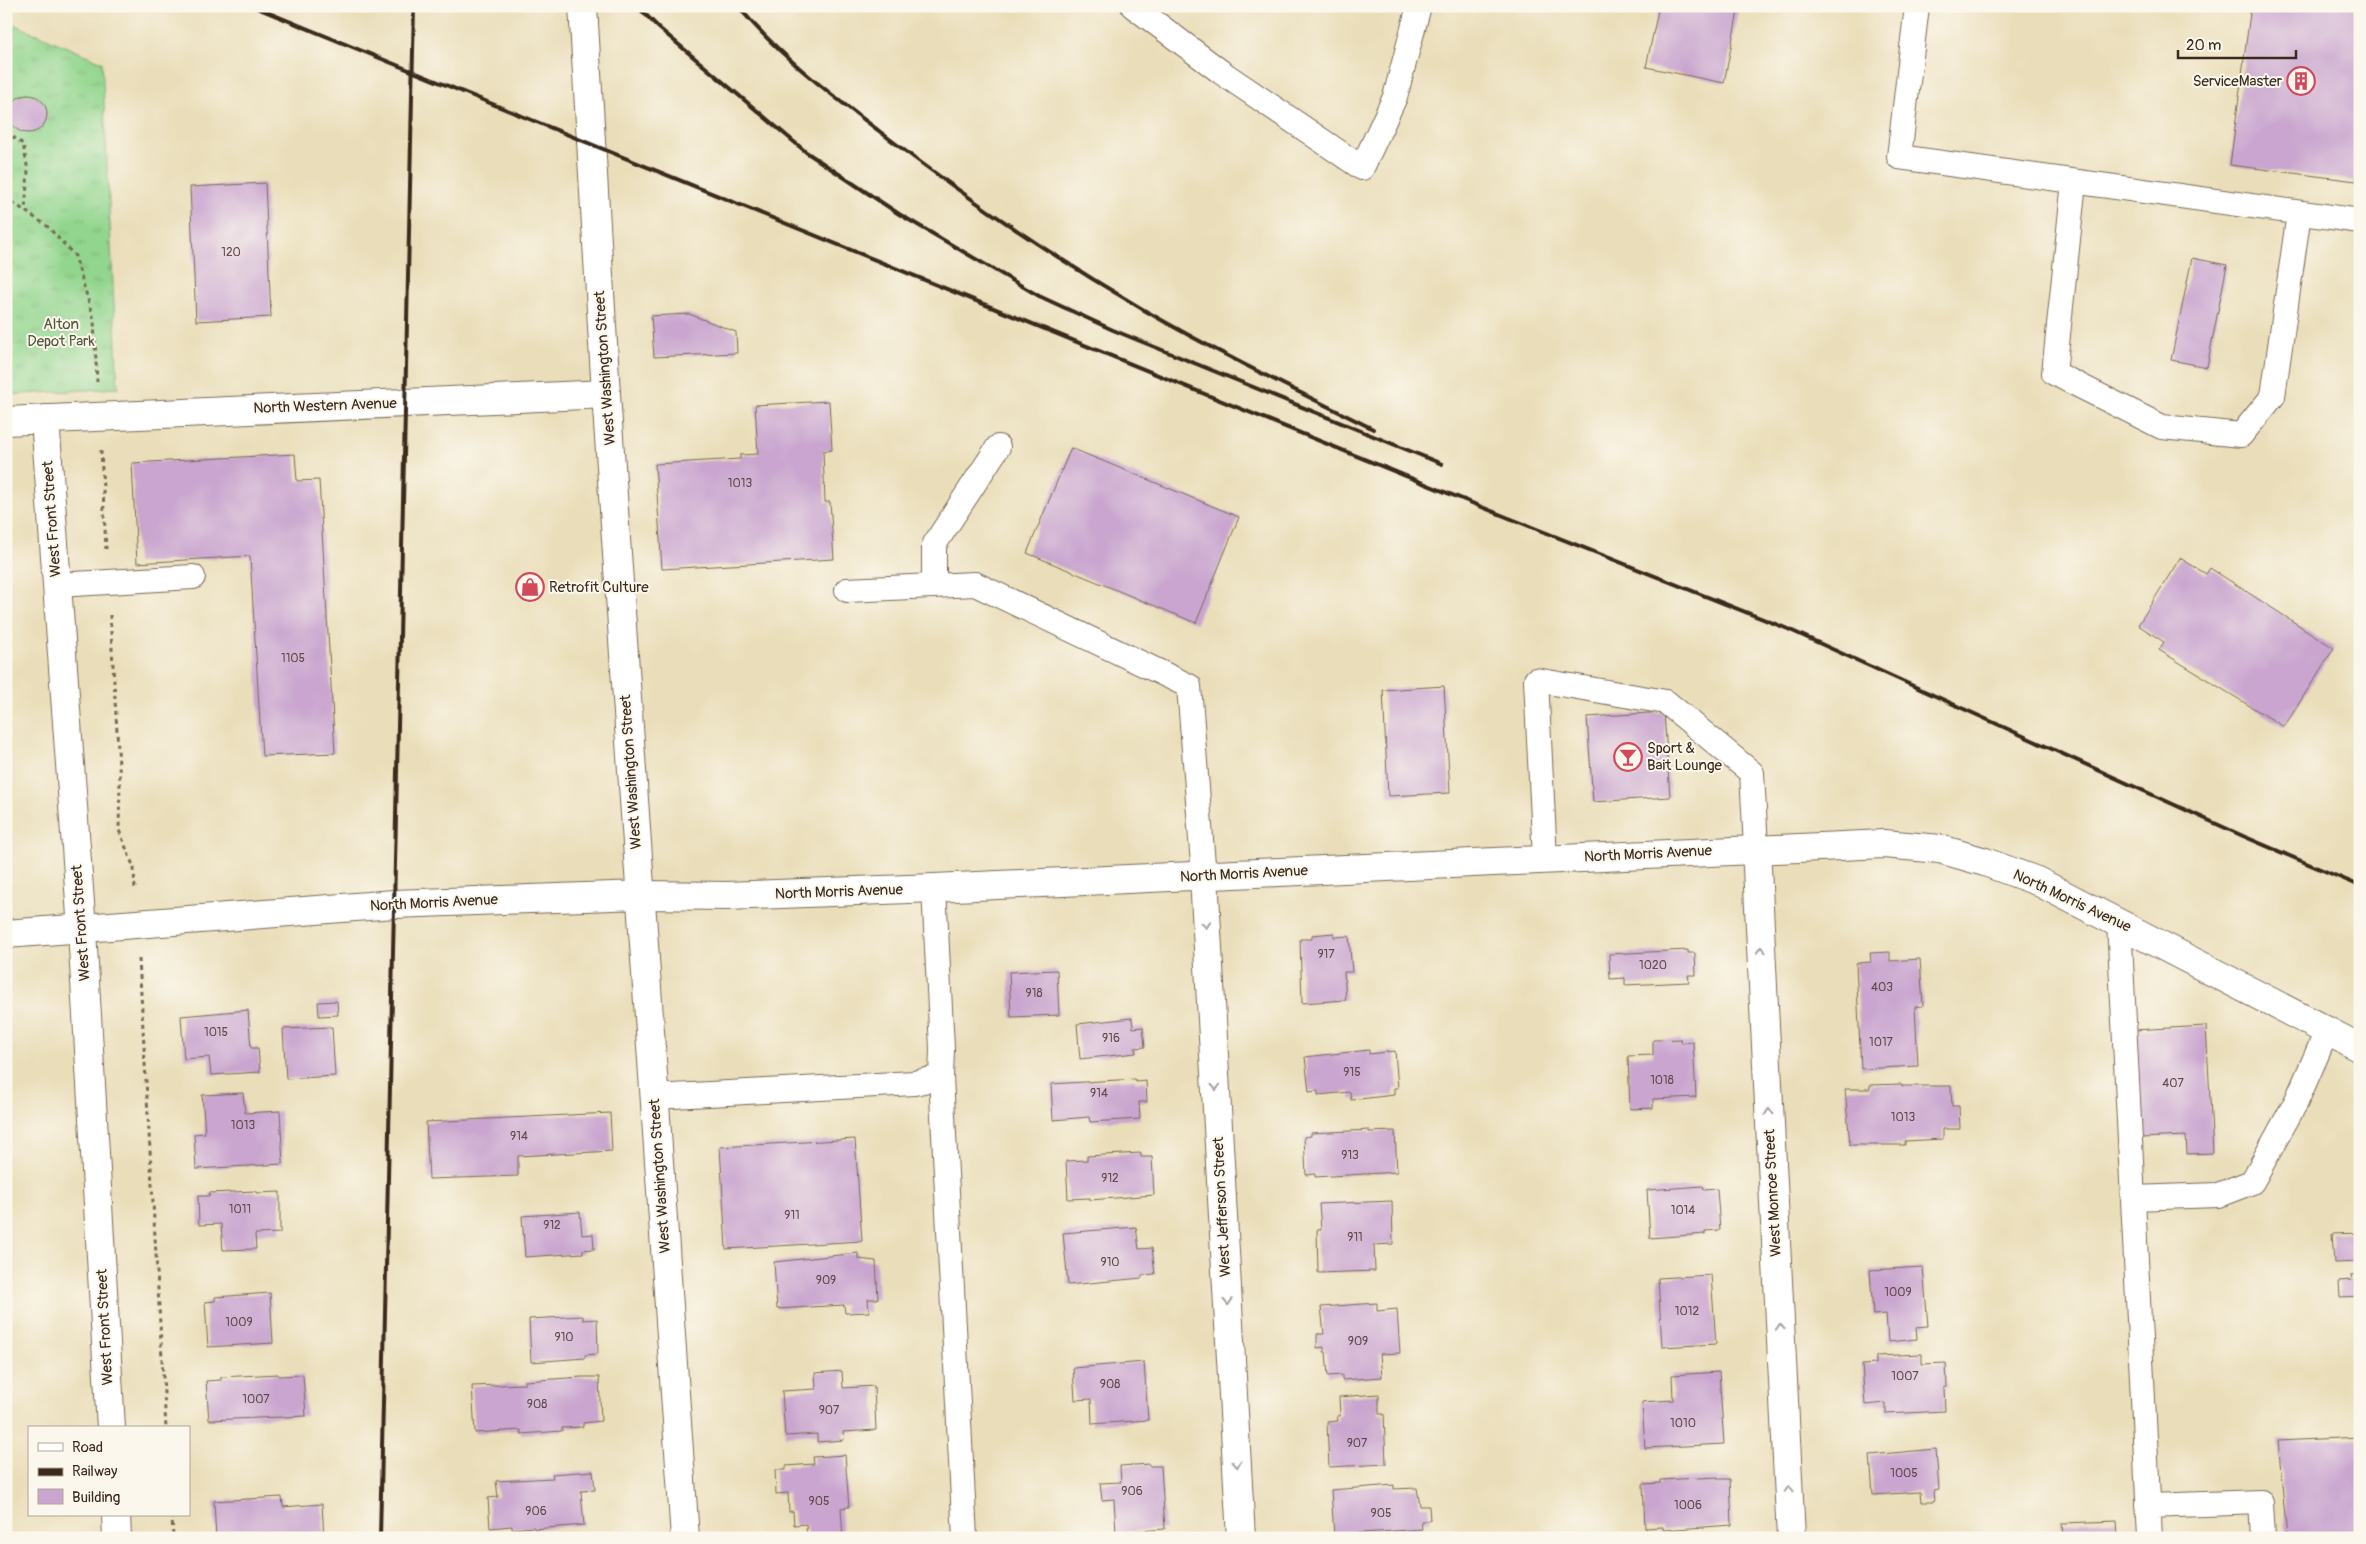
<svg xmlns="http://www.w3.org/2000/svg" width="2366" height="1544" font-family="Pangolin,sans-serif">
<defs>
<pattern id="grass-tufts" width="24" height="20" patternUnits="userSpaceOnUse" patternTransform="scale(1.25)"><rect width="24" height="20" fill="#92d58e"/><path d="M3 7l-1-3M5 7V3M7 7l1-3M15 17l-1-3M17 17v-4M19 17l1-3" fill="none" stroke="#7fb77a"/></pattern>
</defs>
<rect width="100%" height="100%" fill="#fbf7ec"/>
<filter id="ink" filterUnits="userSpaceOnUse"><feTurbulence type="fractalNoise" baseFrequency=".02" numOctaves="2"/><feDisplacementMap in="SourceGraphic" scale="10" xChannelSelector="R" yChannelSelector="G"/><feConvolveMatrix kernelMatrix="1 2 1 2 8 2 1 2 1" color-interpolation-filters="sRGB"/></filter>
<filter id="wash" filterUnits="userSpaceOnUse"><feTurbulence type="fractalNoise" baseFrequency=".0096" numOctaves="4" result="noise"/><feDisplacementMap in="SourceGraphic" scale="20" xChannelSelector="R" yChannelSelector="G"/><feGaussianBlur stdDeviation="1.12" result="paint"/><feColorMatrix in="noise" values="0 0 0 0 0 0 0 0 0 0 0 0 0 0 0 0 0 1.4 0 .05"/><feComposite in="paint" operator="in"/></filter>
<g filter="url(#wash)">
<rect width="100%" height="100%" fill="#eadeba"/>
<path fill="url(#grass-tufts)" stroke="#668056" d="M6 21 102 62 118 388 6 395Z"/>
<g id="blocks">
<path fill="#c9a5cf" d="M1659 6H1739L1724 83 1646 67Z
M2251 6H2360V155L2356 181 2230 165Z
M9 114a19 19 0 1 1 38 0a19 19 0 1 1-38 0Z
M265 183 271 317 196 321 190 187Z
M2192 258 2227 265 2207 367 2171 360Z
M689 314 736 332 737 353 654 357 651 316Z
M829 401 832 450 823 451 825 502H830L834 559 662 569 655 464 740 459V455L758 454 755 405Z
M1071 448 1239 517 1196 623 1027 553Z
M295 454 297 481 319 480 335 753 262 756 250 556 137 563 132 463Z
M2180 558 2206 574 2210 568 2334 648 2284 727 2159 650 2164 642 2138 625Z
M1444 686 1450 793 1388 796 1383 690Z
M1664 712 1670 797 1593 802 1587 717Z
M1334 933V937L1349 936 1352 972H1344L1346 1000 1302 1003 1300 939H1312V935Z
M1688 950V953H1695L1696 975H1688L1689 982 1625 985V978L1610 979 1609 954Z
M1890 952V961L1920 959 1923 1006 1915 1007 1918 1066 1861 1069 1856 963 1871 962 1870 953Z
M1057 970 1059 1015 1011 1017 1009 972Z
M337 1001 338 1015 319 1016 318 1002Z
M248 1010 251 1048H258L260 1072 211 1075 209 1057 184 1059 181 1016Z
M1132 1018 1133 1028 1143 1027 1145 1047 1135 1048 1136 1053 1080 1059 1077 1024Z
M2206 1026 2213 1153 2187 1154 2186 1136 2140 1138 2134 1030Z
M332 1027 335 1076 286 1079 283 1029Z
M1681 1039 1682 1043 1693 1042 1696 1097 1653 1099V1108L1630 1109 1628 1056 1653 1055V1040Z
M1369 1050V1054L1395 1051 1398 1088H1394V1095L1351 1100 1350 1092 1318 1095V1091L1309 1092 1305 1057Z
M1135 1079 1136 1082 1146 1081 1147 1102H1139L1140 1119 1090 1122 1089 1117 1053 1120 1051 1084Z
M1902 1084V1086H1951L1952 1106H1959L1960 1129H1943V1139L1905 1141V1145H1850L1845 1089H1870V1085Z
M243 1093 245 1113 280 1111 283 1164 196 1169 194 1134 205 1133 202 1095Z
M610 1113 612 1151 518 1156V1176L429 1179 426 1122Z
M1369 1130V1132L1395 1131 1397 1172 1315 1177V1174L1306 1175 1304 1137 1311 1136V1133Z
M855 1139 862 1241 726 1249 720 1147Z
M1141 1153V1157H1152L1154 1195 1090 1200V1198L1068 1199 1066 1161 1087 1160V1156Z
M1703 1186 1704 1190 1717 1189 1720 1230 1705 1231V1234L1650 1238 1647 1190Z
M256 1191V1193L280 1192V1233L255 1234 256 1249 223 1250 221 1224 199 1225 198 1196H210L209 1193Z
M1392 1201 1393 1244 1374 1245 1375 1271 1318 1273 1317 1230H1321L1319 1204Z
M580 1212 582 1235 593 1234 594 1249 583 1250V1253L525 1257 522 1216Z
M1136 1227 1139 1249 1152 1248 1155 1274 1142 1275V1278L1068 1285 1063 1233Z
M2360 1233V1262L2334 1263 2332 1234Z
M858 1253V1259L876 1261 878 1299H868L869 1312 845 1313 844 1305 777 1309 774 1262Z
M1923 1267 1928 1326 1916 1327 1917 1339 1888 1342 1886 1314 1873 1315 1870 1270Z
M2360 1274V1296L2340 1297 2339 1281 2352 1280 2351 1275Z
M1711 1275 1716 1344 1662 1347 1658 1278Z
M270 1293 273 1343 208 1347 205 1302 215 1301V1297Z
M1377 1303V1311L1397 1309 1400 1353 1380 1354 1382 1377 1342 1380V1375L1328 1376 1326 1352H1324V1347L1317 1348V1334H1324L1321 1307Z
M583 1316V1320L597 1319 598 1354 585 1355V1358L531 1362 529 1319Z
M1922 1354V1364L1946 1363 1947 1387 1944 1388 1945 1411 1886 1414V1403L1865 1405 1862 1365 1876 1364V1356Z
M1144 1362 1148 1420 1092 1424 1091 1399 1075 1400 1073 1368Z
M842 1371 843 1388 874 1386 876 1430 843 1432 844 1440 817 1442V1434L785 1436 782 1391 816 1389 815 1373Z
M1719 1372 1724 1444 1645 1448 1642 1402 1673 1400 1672 1375Z
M278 1374V1376L303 1375 306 1416 209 1420 206 1381 221 1380V1377Z
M582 1377H599L601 1421 583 1423V1427L562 1428V1431L521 1434V1430L475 1433 472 1386 525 1384V1381Z
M1379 1394V1414H1384L1386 1464 1329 1467 1327 1422 1338 1421 1337 1416H1340L1339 1397Z
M2360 1437V1538H2287L2278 1441Z
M1936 1449 1939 1490 1933 1491 1934 1502H1921L1920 1492 1873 1495 1870 1455Z
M845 1455 849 1507 841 1508 843 1538H807L806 1524 794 1525 793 1511 789 1512 788 1493 776 1494 775 1470H786V1466L814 1464 813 1457Z
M1149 1464V1466H1161L1165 1529 1116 1533 1114 1499 1102 1500 1100 1483 1121 1482 1120 1466Z
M593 1471 595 1490 581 1491 584 1525 534 1529V1527L512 1529V1526L490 1528 488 1498 498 1497 496 1481 553 1478 552 1474Z
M1718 1477V1479H1730L1732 1525 1663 1530V1527L1645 1528 1643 1484 1660 1483V1480Z
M1394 1485V1489L1417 1488 1420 1506H1429L1430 1521H1421L1422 1529 1334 1535 1331 1490Z
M282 1497 283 1507 322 1504 324 1538H216L214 1501Z
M2117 1521 2118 1538H2063L2062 1523Z"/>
</g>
</g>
<g filter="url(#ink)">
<use href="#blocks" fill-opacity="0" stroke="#786955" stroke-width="1"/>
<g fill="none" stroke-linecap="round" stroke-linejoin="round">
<defs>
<path id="service" d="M1133 6 1221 72 1362 168 1395 97 1419 6
M1917 6 1899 157 2360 221
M2074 182 2054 373 2162 427 2241 435 2273 396 2299 213
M57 585 193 577
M934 586V545L998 447
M847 590 975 584 1189 686 1204 877
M1545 859 1536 680 1666 702 1752 773 1756 848
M934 888 942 1049 941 1077 965 1538
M2119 922 2150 1538
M654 1097 914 1083 941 1077
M2133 1198 2218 1195 2252 1182 2296 1102 2327 1031
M2148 1506 2261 1502 2263 1538"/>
<path id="minor" d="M45 419 82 930 111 1428
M6 421 606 394
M1756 848 1791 1538
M1204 877 1241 1538
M116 1515 117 1538"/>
<path id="tertiary" d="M640 895 727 896 934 888 1884 844 1940 849 1985 862 2037 881 2360 1048"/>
<path id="secondary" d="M583 6 606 394 685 1538
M6 934 394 904 640 895"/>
</defs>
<use href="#service" stroke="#786955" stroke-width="26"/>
<use href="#minor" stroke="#786955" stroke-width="30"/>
<use href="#tertiary" stroke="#786955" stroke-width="30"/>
<use href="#secondary" stroke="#786955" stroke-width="30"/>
<path stroke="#786955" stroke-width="3" stroke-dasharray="4 4" stroke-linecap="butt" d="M6 132 23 144 28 171 25 210
M6 198 47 226 75 256 94 320 97 382
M101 450 106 549
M110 615 120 782 119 830 134 868 135 891
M139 959 166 1428
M172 1515 173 1538"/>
<use href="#service" stroke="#fff" stroke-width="24"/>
<use href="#minor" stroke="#fff" stroke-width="28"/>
<use href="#tertiary" stroke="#fff" stroke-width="28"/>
<use href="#secondary" stroke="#fff" stroke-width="28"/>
<path stroke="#3b2a1e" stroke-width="4" d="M252 6 1504 516 1788 629 2243 836 2360 886
M637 6 659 28 806 152 899 214 1039 296 1113 330 1442 464
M738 6C778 55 829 93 879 131 963 196 1052 256 1144 310 1218 353 1297 391 1373 429
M380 1538 414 6"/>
</g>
<defs><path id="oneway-chevron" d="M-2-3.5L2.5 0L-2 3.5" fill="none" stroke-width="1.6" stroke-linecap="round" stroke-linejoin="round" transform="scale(1.25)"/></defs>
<g stroke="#a79f9a">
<use href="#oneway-chevron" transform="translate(1206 925) rotate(87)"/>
<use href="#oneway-chevron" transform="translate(1761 950) rotate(-93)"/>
<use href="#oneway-chevron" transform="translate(1216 1087) rotate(87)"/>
<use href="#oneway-chevron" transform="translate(1769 1112) rotate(-93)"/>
<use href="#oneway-chevron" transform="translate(1228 1302) rotate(87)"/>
<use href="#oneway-chevron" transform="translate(1780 1327) rotate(-93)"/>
<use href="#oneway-chevron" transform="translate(1237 1464) rotate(87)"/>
<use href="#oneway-chevron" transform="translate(1789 1489) rotate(-93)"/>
</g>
</g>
<defs>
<symbol id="building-ring" viewBox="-11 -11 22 22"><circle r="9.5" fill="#fbf7ec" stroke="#d1495b" stroke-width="1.5"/><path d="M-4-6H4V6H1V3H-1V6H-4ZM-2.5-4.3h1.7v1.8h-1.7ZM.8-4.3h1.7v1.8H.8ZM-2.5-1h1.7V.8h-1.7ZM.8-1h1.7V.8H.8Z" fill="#d1495b"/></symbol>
<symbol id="shop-ring" viewBox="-11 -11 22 22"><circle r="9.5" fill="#fbf7ec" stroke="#d1495b" stroke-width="1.5"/><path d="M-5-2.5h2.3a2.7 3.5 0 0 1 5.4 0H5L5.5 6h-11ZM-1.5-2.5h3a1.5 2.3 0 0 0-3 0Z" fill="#d1495b"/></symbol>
<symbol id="bar-ring" viewBox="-11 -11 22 22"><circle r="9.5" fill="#fbf7ec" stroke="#d1495b" stroke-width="1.5"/><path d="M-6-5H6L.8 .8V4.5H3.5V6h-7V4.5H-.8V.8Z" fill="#d1495b"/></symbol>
</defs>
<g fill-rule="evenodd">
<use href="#building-ring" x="2285" y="65" width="32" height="32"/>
<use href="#shop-ring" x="514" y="571" width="32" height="32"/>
<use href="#bar-ring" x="1612" y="741" width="32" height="32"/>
</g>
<g text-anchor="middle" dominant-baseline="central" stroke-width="4" stroke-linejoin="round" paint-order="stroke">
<g font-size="12" fill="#5e494a">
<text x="231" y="252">120</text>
<text x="740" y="483">1013</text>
<text x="293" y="658">1105</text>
<text x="1326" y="954">917</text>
<text x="1653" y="965">1020</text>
<text x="1882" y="987">403</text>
<text x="1034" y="993">918</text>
<text x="216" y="1032">1015</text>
<text x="1111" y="1038">916</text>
<text x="1881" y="1042">1017</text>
<text x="1352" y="1072">915</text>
<text x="1662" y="1080">1018</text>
<text x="2173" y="1083">407</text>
<text x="1099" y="1093">914</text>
<text x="1903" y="1117">1013</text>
<text x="243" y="1125">1013</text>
<text x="519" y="1136">914</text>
<text x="1350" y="1155">913</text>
<text x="1110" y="1178">912</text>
<text x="240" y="1209">1011</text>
<text x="1683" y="1210">1014</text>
<text x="792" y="1215">911</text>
<text x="552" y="1225">912</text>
<text x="1355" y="1237">911</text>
<text x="1110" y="1262">910</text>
<text x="826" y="1280">909</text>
<text x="1898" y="1292">1009</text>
<text x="1687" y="1311">1012</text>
<text x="239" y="1322">1009</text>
<text x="564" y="1337">910</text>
<text x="1358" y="1341">909</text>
<text x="1905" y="1376">1007</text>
<text x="1110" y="1384">908</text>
<text x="256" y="1399">1007</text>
<text x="537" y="1404">908</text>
<text x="829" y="1410">907</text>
<text x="1683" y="1423">1010</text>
<text x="1357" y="1443">907</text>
<text x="1904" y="1473">1005</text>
<text x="1132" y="1491">906</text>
<text x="819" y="1501">905</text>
<text x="1688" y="1505">1006</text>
<text x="536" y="1511">906</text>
<text x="1381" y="1513">905</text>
</g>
<g font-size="15" fill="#3b2a1e" stroke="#fbf7ec" text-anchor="start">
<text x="2282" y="81" text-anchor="end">ServiceMaster</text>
<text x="549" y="587">Retrofit Culture</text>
<text x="1647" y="748">Sport &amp;<tspan x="1647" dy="17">Bait Lounge</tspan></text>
</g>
<g font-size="15" fill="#51553a" stroke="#fbf7ec">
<text x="61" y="324">Alton<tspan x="61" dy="17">Depot Park</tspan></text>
</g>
<g font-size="15" fill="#3b2a1e" stroke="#fbf7ec">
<text transform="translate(605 368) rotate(-94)">West Washington Street</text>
<text transform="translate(325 406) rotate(-2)">North Western Avenue</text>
<text transform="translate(52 519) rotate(-94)">West Front Street</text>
<text transform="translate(631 772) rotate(-94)">West Washington Street</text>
<text transform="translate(1648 854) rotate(-3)">North Morris Avenue</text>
<text transform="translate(1244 874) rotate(-3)">North Morris Avenue</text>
<text transform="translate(839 892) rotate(-2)">North Morris Avenue</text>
<text transform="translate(2072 901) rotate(25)">North Morris Avenue</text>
<text transform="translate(434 903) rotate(-3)">North Morris Avenue</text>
<text transform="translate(81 923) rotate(-94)">West Front Street</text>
<text transform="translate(660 1176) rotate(-94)">West Washington Street</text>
<text transform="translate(1773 1193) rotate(-93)">West Monroe Street</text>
<text transform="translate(1222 1207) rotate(-93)">West Jefferson Street</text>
<text transform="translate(105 1327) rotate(-93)">West Front Street</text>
</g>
</g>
<rect width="2366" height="1544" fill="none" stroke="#fbf7ec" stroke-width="25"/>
<rect x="28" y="1426" width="162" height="90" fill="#fbf7ec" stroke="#aea59a"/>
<rect x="38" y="1443" width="25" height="8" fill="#ffffff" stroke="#aea59a"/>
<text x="72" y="1452" font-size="15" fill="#3b2a1e">Road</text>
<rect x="38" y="1468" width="25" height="8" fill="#3b2a1e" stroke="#aea59a"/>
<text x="72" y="1476" font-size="15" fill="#3b2a1e">Railway</text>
<rect x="38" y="1489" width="25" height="15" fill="#c9a5cf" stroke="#aea59a"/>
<text x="72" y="1502" font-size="15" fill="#3b2a1e">Building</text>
<path d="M2178 50v8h118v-8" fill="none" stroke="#3b2a1e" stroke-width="2.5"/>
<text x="2186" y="50" font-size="15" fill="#3b2a1e" stroke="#fbf7ec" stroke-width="4" paint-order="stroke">20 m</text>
</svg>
